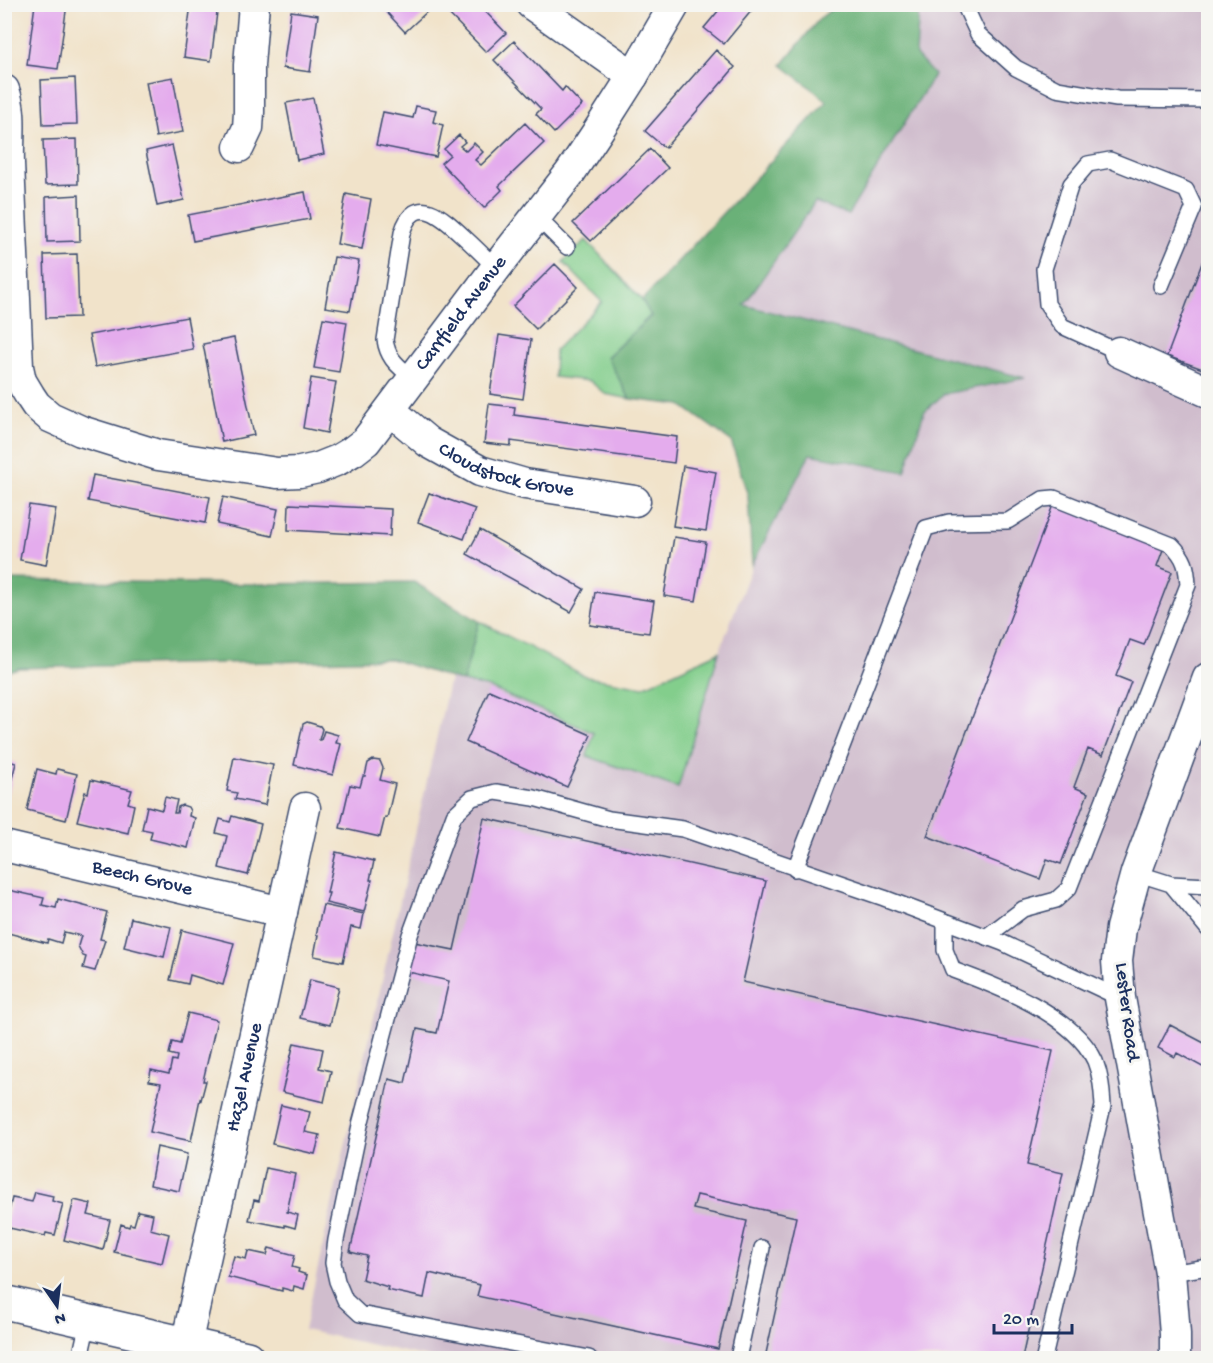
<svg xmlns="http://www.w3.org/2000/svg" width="1213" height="1363" font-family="'Gochi Hand',sans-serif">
<rect width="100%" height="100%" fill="#f6f6f2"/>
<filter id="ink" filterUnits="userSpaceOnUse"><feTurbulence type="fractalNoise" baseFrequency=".0167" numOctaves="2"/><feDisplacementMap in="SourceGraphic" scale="12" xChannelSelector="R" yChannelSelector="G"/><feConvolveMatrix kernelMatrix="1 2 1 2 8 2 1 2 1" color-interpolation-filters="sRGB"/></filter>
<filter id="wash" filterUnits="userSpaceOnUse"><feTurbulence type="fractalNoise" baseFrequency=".008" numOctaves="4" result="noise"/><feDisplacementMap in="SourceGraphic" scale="24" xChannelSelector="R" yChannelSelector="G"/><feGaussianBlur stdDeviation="1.35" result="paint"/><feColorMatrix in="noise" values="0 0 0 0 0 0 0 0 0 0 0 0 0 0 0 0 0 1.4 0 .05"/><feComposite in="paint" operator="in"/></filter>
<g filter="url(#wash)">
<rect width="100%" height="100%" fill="#f1e3ca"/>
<path fill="#d0bdcd" d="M919 5H1208V1358H433L304 1330 450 678 463 682 490 688 594 733 587 755 678 788 719 652 752 566 810 454 905 472 924 412 944 394 1023 378 743 305 815 201 848 215 934 75 916 55Z"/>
<path fill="#83ce8c" stroke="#4f7e75" stroke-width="1.5" d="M586 240 642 300 651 315 607 357 630 399 605 394 590 381 554 377 555 350 602 302 563 262Z
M479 621 587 677 643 687 719 652 678 788 587 756 594 733 490 688 463 682Z"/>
<path fill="#6ab178" stroke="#42706b" stroke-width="1.5" d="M837 5H919L916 55 934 75 848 215 815 202 744 305 1025 378 944 394 924 412 905 472 810 454 752 565 748 496 731 441 681 405 630 399 607 357 651 316 642 300 827 101 782 65 819 19Z
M5 580 258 584 414 582 479 621 463 682 391 659 19 668 5 672Z"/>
<g id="blocks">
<path fill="#e4aced" d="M35 4H67L58 69 27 65Z
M191 4H218L211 61 184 57Z
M379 4H426L430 9 405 32Z
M446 4H478L506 33 486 52 443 8Z
M724 4H757L724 44 704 28Z
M291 11 318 15 310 72 283 68Z
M514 41 562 91 565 87 582 105 554 133 536 114 541 109 494 60Z
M716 50 735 67 665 148 645 131Z
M173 77 183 132 156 137 146 82Z
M75 78 77 124 43 125 41 80Z
M313 98 324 154 297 160 286 103Z
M416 106 436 110 433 122 443 125 436 157 376 145 383 112 413 118Z
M525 123 544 143 499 186 502 190 484 208 441 163 450 155 444 149 459 135 465 142 460 146 466 151 474 143 483 152 475 160 481 165Z
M77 139 78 184 45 185 43 140Z
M172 145 184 200 157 206 146 151Z
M650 149 668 168 591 241 573 223Z
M305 192 310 219 193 241 188 215Z
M346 194 371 199 362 249 337 244Z
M79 195 80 241 47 242 46 197Z
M1208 247V371L1167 356Z
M77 254 79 317 46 318 44 255Z
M334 257 359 261 350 311 325 307Z
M555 264 578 287 536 329 513 306Z
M187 317 193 349 95 367 89 335Z
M323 318 347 322 339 372 314 368Z
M499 335 531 340 523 399 490 394Z
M234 338 254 435 222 442 203 344Z
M311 378 336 382 327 433 303 428Z
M489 404 515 407 514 415 677 437 674 463 511 441V446L484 443Z
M683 466 716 472 706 531 673 526Z
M93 475 210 497 205 523 88 501Z
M429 493 475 509 464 539 418 522Z
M223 497 278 509 272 536 217 524Z
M289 504 391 509 390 536 288 530Z
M29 505 56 509 46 565 20 560Z
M1053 505 1164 547 1157 566 1172 572 1144 645 1130 640 1116 676 1131 682 1103 755 1088 749 1074 787 1088 793 1061 864 1047 859 1040 879 927 836Z
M480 530 584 589 571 612 467 554Z
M674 537 706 542 696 601 664 596Z
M595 592 654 601 649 633 590 625Z
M489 690 591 735 567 787 466 742Z
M307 722 320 726 322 729 319 740H321L324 731 338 735 336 743 341 744 333 775 294 765 303 724Z
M234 757 273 765 265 805 235 799 237 793 227 791Z
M4 760 16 763 5 805H4Z
M373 760 380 761 383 768 380 780 395 784 387 818 385 817 380 837 340 828 350 785 360 787 363 776H365L368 763Z
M37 769 56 774 57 769 77 774 66 820 27 810Z
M91 780 132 790 128 803 134 805 128 833 77 821 85 792 88 793Z
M165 797 177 800 174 813H177L178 807 182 805 188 807 190 811 189 816 195 818 188 848 150 839 152 831 142 829 147 806 162 810Z
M232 816 261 824 248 875 219 868 227 836 216 833 220 819 230 822Z
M484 818 766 881 743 982 1053 1051 1027 1165 1063 1173 1022 1358H765L796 1217 697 1195 693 1209 747 1221 718 1349 477 1296 480 1285 429 1273 424 1298 387 1290 388 1287 362 1279 367 1256 350 1252 389 1079 405 1083 417 1029 437 1033 449 981 408 972 414 942 454 950Z
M336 852 374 861 370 880H372L364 912 326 903 329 893H327Z
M4 889 44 898 42 905 56 908 58 899 107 912 100 939 105 940 95 971 83 968 86 957 83 956 78 946 81 936 64 932 61 943 48 939 47 943 4 932Z
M323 905 364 914 361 929 351 927 343 962 314 956 318 935H316Z
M131 918 171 927 164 957 124 947Z
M182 930 234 943 223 985 190 975 188 984 170 980Z
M310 980 339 987 330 1025 300 1018Z
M188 1013 217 1020 203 1081H206L201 1100 200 1099 191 1141 150 1132 161 1083 149 1081 151 1070 169 1074 172 1060 176 1061 177 1056 169 1054 172 1042 180 1044Z
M1170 1025 1208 1045V1070L1177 1053 1175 1057 1158 1048Z
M294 1043 323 1049 319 1068 331 1071 324 1102 282 1092Z
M281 1105 310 1112 305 1132 320 1135 315 1154 272 1144Z
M157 1147 187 1154 179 1191 150 1185Z
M266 1168 295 1174 287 1212 298 1215 295 1228 285 1225V1227L249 1220 254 1200 259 1201Z
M35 1192 53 1196 52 1201 63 1204 55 1235 46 1233 45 1236 5 1227 12 1198 32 1202Z
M74 1200 91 1204 88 1215 110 1220 103 1250 64 1240Z
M138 1211 153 1214 150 1229 169 1234 162 1263 114 1252 121 1224 129 1227 130 1224 134 1225Z
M269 1248 295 1255 292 1267 299 1269 298 1272 307 1275 304 1289 294 1286 293 1291 282 1288V1291L228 1277 234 1256 246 1259 248 1251 267 1255Z"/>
</g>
</g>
<g filter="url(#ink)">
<use href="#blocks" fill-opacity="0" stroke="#3b4a6e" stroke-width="1.5"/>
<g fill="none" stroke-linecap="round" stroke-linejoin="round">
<defs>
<path id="lane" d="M964 4 978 34 1016 68 1057 89 1117 99 1208 100
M536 216 567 247
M1119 352 1062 326 1047 304 1044 269 1071 184 1088 164 1110 160 1186 190 1194 207 1161 286
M413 379C399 366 388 360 385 340L402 233C415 189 446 220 465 238 476 248 486 258 496 268
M795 869 926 528 949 522 1008 521 1043 499 1054 498 1172 545C1185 558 1187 567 1188 585L1069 888 1056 900 1023 909 986 937
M1136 873 1171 884 1208 886
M1171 884 1208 929
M945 921V950L953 970C997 986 1074 1015 1095 1061 1101 1076 1102 1090 1103 1106L1044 1358
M1170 1273 1208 1267
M80 1358 88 1322
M589 1358 360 1314 345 1300 337 1281 333 1263 336 1240 360 1125 410 935 454 815 472 798 496 792 534 798 609 819 683 829 884 898 1003 943 1120 998
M738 1358 762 1248"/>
<g id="street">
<path d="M531 4 633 76"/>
<path id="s1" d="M4 90C13 113 8 139 9 163 12 231 15 299 18 367L21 381 30 396 36 405 50 417 81 431 158 455 277 473 300 472 318 468 338 460 353 451 366 441 496 268 570 173 596 134 633 76 675 4"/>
<path d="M239 147 248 128 249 112V65L254 4"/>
<path d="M1119 352 1208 392"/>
<path id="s2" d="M390 410 428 442 480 471 525 484 635 501"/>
<path id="s3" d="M4 846 282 912"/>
<path id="s4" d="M186 1345 305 808"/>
<path d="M1175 1358V1334L1170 1273 1120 998 1117 961 1121 928 1136 873 1208 678"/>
</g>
<path id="primary" d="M4 1302 247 1358"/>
</defs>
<use href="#lane" stroke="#3b4a6e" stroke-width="18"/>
<use href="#street" stroke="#3b4a6e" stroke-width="33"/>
<use href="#primary" stroke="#3b4a6e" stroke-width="36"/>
<use href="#lane" stroke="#fff" stroke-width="15"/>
<use href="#street" stroke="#fff" stroke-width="30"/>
<use href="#primary" stroke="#fff" stroke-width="33"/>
</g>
</g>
<g text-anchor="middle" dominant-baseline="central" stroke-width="6" stroke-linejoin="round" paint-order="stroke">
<g font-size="20" fill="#1b2f5e" stroke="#f6f6f2">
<text stroke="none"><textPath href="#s1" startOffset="830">Carrfield Avenue</textPath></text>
<text stroke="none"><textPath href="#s2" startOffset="134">Cloudstock Grove</textPath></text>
<text stroke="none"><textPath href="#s3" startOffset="142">Beech Grove</textPath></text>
<text transform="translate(1126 1012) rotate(83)">Lester Road</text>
<text stroke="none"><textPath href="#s4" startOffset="274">Hazel Avenue</textPath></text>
</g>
</g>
<rect width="1213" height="1363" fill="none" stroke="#f6f6f2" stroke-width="24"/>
<g transform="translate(57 1306) rotate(166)" stroke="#f6f6f2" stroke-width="4.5" paint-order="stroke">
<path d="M0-4.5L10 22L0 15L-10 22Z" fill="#1b2f5e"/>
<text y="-9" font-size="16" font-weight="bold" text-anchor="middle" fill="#1b2f5e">N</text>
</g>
<path d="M994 1324v9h78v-9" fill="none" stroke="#1b2f5e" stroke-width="3"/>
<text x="1003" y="1324" font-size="18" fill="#1b2f5e" stroke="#f6f6f2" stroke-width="4.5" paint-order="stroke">20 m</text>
</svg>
